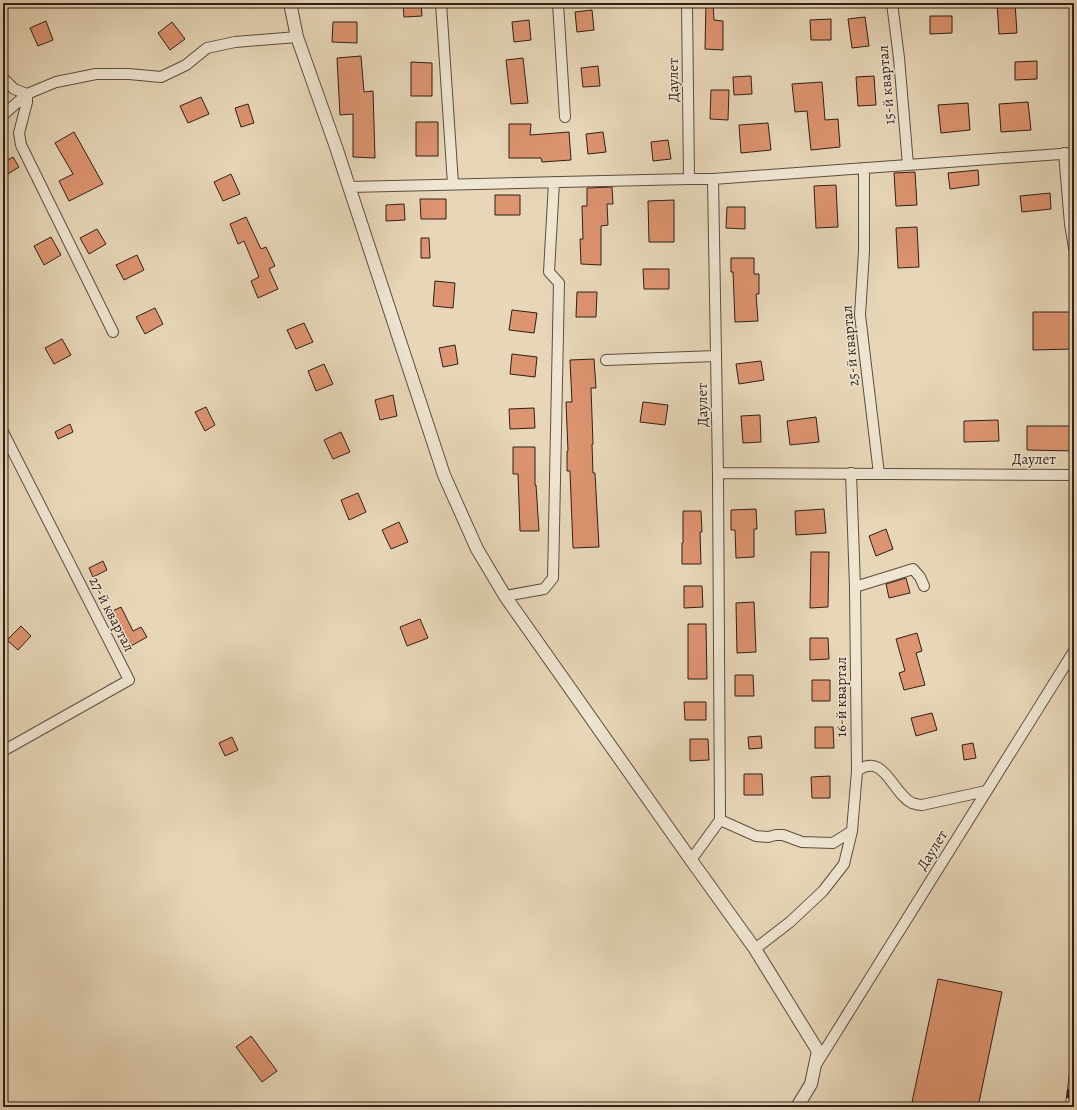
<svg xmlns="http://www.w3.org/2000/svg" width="1077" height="1110" font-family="Alegreya,serif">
<rect width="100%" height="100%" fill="#e7d7b8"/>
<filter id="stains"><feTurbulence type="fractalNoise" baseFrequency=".005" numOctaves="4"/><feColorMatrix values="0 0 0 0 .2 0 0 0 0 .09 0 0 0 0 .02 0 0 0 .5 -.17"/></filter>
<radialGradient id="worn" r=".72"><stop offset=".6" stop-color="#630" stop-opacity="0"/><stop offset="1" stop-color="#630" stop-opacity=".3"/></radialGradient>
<path fill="#dd9470" stroke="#2f1f19" d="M403 3H421L422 16 404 17Z
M706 3H713L714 20 723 21V50L705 49Z
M997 3H1015L1017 33 999 34Z
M592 10 594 30 577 32 575 12Z
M930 16H952V33L930 34Z
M865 17 869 46 852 48 848 19Z
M831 19V40H811L810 20Z
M529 20 531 40 514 42 512 22Z
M46 21 53 40 38 46 30 28Z
M172 22 185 39 170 50 158 33Z
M333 22H357V43L332 42Z
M361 56 364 92 373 91 375 158 353 157V114L340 115 337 58Z
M523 58 528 103 511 104 506 60Z
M1037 61V79L1015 80V62Z
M411 62 432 63V96H411Z
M598 66 600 86 583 87 581 68Z
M751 76 752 94 734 95 733 77Z
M874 76 876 105 858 106 856 77Z
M822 82 825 120 838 119 840 147 811 150 807 111 795 112 792 84Z
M711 90H729L728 120 710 119Z
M201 97 209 114 188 123 180 106Z
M1028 102 1031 130 1001 132 999 104Z
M968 103 970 130 941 133 938 105Z
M248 104 254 123 241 127 235 108Z
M416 122H438V156H416Z
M768 123 771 150 741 153 739 125Z
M509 124H531L530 135 569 132 571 160 542 162 541 158H509Z
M74 132 103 184 69 201 59 181 73 174 55 143Z
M603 132 606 152 588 154 586 134Z
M668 140 671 159 653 161 651 142Z
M13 157 19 167 3 177V163Z
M978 170 979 185 950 189 948 173Z
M915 172 917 205 896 206 894 173Z
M231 174 240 194 223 201 214 182Z
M836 185 838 227 816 228 814 186Z
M612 187 613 204H607L608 225 601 226V265L581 264 580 239H583L582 206H587V188Z
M1050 193 1051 209 1022 212 1020 196Z
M495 195H520V215H495Z
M420 199H446V219H421Z
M674 200V242H649L648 201Z
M404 204 405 220 386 221V205Z
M727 207H745V229L726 228Z
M246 217 261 249 266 247 275 266 269 269 278 289 258 298 251 281 259 277 244 241 238 244 230 224Z
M917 227 919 267 898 268 896 228Z
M97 229 106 244 89 254 80 238Z
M51 237 61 255 44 265 34 246Z
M421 238H429L430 258H421Z
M137 255 144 270 124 280 116 265Z
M731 258H754V274H759V294H756L758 321 735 322 733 272H731Z
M643 269H669V289H644Z
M435 281 455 283 453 308 433 306Z
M577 292H597L596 317H576Z
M155 308 163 324 145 334 136 317Z
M512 310 537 313 534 333 509 330Z
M1033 312H1074V349L1033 350Z
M304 323 313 342 296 349 287 330Z
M62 339 71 355 54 364 45 348Z
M455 345 458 364 443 367 439 348Z
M512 354 537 357 535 377 510 374Z
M594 359 596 388H591L593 444H592L593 473H595L599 547 573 548 570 471H567V451H568L566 402H572L570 360Z
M761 361 764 380 739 384 736 364Z
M324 364 333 384 316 391 308 371Z
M393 395 397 416 380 420 375 400Z
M643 402 668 405 665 425 640 422Z
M206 407 215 425 205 431 195 412Z
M534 408 535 428 510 429 509 409Z
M760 415 761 442 743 443 741 416Z
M816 417 819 442 790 445 787 421Z
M998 420 999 441 964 442V421Z
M70 424 73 432 58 439 55 432Z
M1027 426H1074V451L1027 450Z
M341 432 350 452 333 459 324 440Z
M513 447H535V485H536L539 531H520L518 474H513Z
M358 493 366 512 349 520 341 500Z
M756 509 757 529H754V557L736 558 735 530H731V510Z
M824 509 826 533 796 535 795 511Z
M683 511H701L702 532H700L701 564H682V543H683Z
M399 522 408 542 391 549 382 530Z
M886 529 893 549 876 556 869 536Z
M811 552H829L828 607 810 608Z
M103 561 107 570 93 577 89 568Z
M906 578 910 593 889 598 886 584Z
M684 586H702L703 607 684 608Z
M754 602 756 652 737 653 736 603Z
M121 607 133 631 141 627 147 637 131 646 120 627 114 630 106 614Z
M420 619 428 638 407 646 400 627Z
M688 624H706L707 679H688Z
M21 626 31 636 18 650 7 640Z
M917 633 922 651 916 653 925 685 904 690 899 673 905 671 896 639Z
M810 638H828L829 659 810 660Z
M735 675H753L754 696H735Z
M812 680H830V701H812Z
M684 702H706V720H685Z
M932 713 937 730 916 736 911 718Z
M815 727H833L834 748H815Z
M761 736 762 748 749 749 748 737Z
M232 737 238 750 225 756 219 743Z
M690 739H708L709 760 690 761Z
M973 743 976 758 964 760 962 745Z
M744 774H762L763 795H744Z
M830 776V798H812L811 777Z
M938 979 1002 992 978 1107H911Z
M251 1036 277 1071 262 1082 236 1047Z"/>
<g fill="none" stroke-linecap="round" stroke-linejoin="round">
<defs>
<path id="minor" d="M441 3 453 184
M558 3 565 117
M687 3 689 179H713L718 473 1074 475
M892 3 899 58 908 165
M3 78 14 89 27 94V102L19 133 21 145 113 332
M3 115 27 94 56 82 96 74H129L161 77 186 65 207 48 235 42 297 37
M1064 153 1070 224 1074 248
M864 168V251L860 315 879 474
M713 179 1074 153
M349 187 689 179
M606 360 716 356
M3 432 129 680 3 751
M851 473 855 587 857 771C884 751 892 793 912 803 915 804 919 805 922 805L986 791
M855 587 913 569 920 577 924 586
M505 596 544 589 553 578 559 283 549 272 554 182
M720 820 756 836 768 837 776 835H783L802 842 833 843 852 831
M691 860 720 820 718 473
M755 949 790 922 823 891 844 864 852 831 857 771
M817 1063 1074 651"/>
<path id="tertiary" d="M290 3 297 37 336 147 444 475 477 549 505 596 691 860 755 949 818 1051 811 1084 797 1107"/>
</defs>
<use href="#minor" stroke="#5d4d41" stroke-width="12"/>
<use href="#tertiary" stroke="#5d4d41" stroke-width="14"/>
<use href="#minor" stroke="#efe5d1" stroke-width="10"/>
<use href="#tertiary" stroke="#efe5d1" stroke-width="12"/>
<defs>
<path id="rail" d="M1067 1107 1074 1053"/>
</defs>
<use href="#rail" stroke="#2f1f19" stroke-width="4.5"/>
<use href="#rail" stroke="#efe5d1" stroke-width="3" stroke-dasharray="9" stroke-linecap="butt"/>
</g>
<g text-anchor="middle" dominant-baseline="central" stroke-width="3" stroke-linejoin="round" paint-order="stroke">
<g font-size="15" fill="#2f1f19" stroke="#efe5d1">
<text transform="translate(673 80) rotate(-91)">Даулет</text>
<text transform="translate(886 85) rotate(-95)">15-й квартал</text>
<text transform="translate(850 346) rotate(-95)">25-й квартал</text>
<text transform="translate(702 405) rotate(-91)">Даулет</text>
<text x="1034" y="459">Даулет</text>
<text transform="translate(112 614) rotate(63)">27-й квартал</text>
<text transform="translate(841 697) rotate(-90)">16-й квартал</text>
<text transform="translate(932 850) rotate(-58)">Даулет</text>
</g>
</g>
<rect width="1077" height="1110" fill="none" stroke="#e7d7b8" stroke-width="16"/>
<rect x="4" y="4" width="1069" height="1102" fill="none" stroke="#2f1f19" stroke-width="2"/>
<rect x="8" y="8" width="1061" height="1094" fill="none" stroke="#2f1f19"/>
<rect width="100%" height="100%" filter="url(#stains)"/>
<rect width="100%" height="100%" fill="url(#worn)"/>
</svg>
